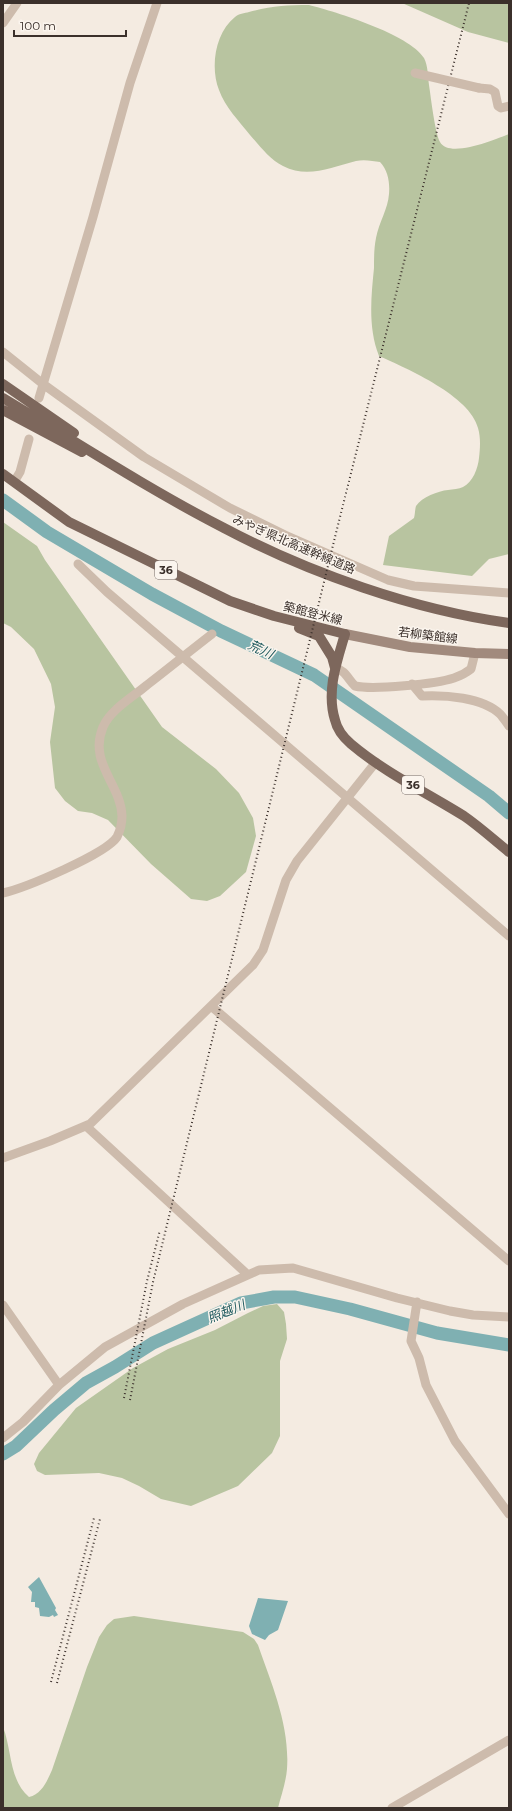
<svg xmlns="http://www.w3.org/2000/svg" width="512" height="1811" font-family="Montserrat,'Noto Sans JP',sans-serif">
<rect width="100%" height="100%" fill="#f4ebe1"/>
<path fill="#b8c4a0" d="M402 3H509V43L468 32Z
M309 5C336 12 409 34 424 58 428 65 428 78 429 85 431 98 435 133 440 142 449 159 496 139 509 134V554L489 559 472 576 383 565 389 536 414 518C415 515 415 509 416 506 422 497 438 491 448 490 453 489 459 489 463 487 473 482 478 468 479 458 480 449 481 438 478 428 470 396 408 369 379 356 368 328 371 298 374 268 374 258 374 248 376 238 379 222 388 209 389 194 390 183 388 170 380 162 373 161 364 159 356 161 331 167 308 179 283 166 269 159 260 146 250 135 239 121 225 107 219 90 210 67 215 33 235 17 238 14 245 13 249 12 271 6 287 5 309 5Z
M3 522 37 546 45 560 162 727 216 769 239 793 253 818 256 836 246 872 220 896 207 901 191 899 151 864 108 820 92 813 78 811 65 801 55 788 50 742 55 707 51 684 34 649 11 627 3 623Z
M277 1304 284 1312 286 1324 287 1339 280 1361V1436L272 1453 238 1486 191 1506 161 1499 139 1486 122 1478 99 1473 45 1475 37 1471 34 1464 39 1453 76 1408 133 1368 168 1349 215 1330 248 1313 263 1306Z
M134 1616 243 1632 254 1639 258 1645C272 1685 290 1726 287 1769 286 1782 281 1796 278 1808H3V1727C12 1750 9 1780 29 1797 42 1794 47 1781 52 1770L87 1667 99 1637 107 1625 114 1619Z"/>
<path fill="#7fb0b2" d="M39 1577 56 1608 55 1610 58 1615 54 1617 53 1615 49 1617 40 1616 39 1608 35 1607V1602H31L32 1592 28 1587Z
M258 1598 288 1601 278 1630 269 1635 265 1640 252 1634 249 1626Z"/>
<g fill="none" stroke-linecap="round" stroke-linejoin="round">
<path stroke="#7fb0b2" stroke-width="13" d="M3 500 47 532 152 594 221 631 314 675 489 796 509 813
M3 1454 16 1446 54 1410 86 1383 115 1367 153 1343 241 1303 274 1297H295L350 1309 437 1333 509 1345"/>
<path stroke="#cdbbac" stroke-width="9" d="M3 23 17 3
M479 88 490 89 495 92 498 106 501 108 509 106
M3 352 43 384 144 457 230 508 285 535 388 580 414 586 509 593
M39 398 93 217 130 83 157 3
M14 482 20 472 29 439
M78 564 107 592 509 936
M335 668C345 670 348 679 355 686 373 690 436 684 454 678 460 676 466 673 471 669L475 653
M412 684 422 696C445 695 482 697 500 714 503 717 506 722 509 726
M3 893C25 888 106 854 117 837 120 831 122 822 122 816 121 784 88 763 103 727 111 709 133 697 147 685 169 668 190 651 212 634
M211 1006 509 1261
M86 1126 247 1274
M3 1158 50 1141 90 1124 253 965 263 950 286 880 297 861 376 762
M417 1302 411 1341 419 1358 426 1385 455 1441 509 1514
M3 1305 59 1385
M3 1438 23 1422 59 1385 105 1347 183 1304 259 1270 293 1268 397 1298 450 1311 473 1315 509 1317
M392 1808 509 1740"/>
<path stroke="#a18a7d" stroke-width="10" d="M345 634 410 647 475 653 509 654"/>
<path stroke="#7d675c" stroke-width="10" d="M3 384 74 433
M3 398C76 442 148 489 224 528 309 573 414 610 509 623
M3 410 82 452
M3 474 69 522 230 601 274 616 345 634C337 661 326 691 335 720 337 729 344 738 351 744 384 772 427 793 464 816 480 827 494 840 509 852
M299 628 319 636 332 657 335 668"/>
<path stroke="#3b302b" stroke-width="2" stroke-dasharray="1 3" stroke-linecap="butt" d="M124 1398 147 1281 160 1230
M130 1400 153 1282 336 533 469 3
M51 1682 94 1518
M57 1683 100 1519"/>
<path stroke="#cdbbac" stroke-width="9" d="M415 73 479 88"/>
</g>
<g text-anchor="middle" dominant-baseline="central" stroke-width="3" stroke-linejoin="round" paint-order="stroke">
<g fill="#fbf5ee" stroke="#756b66" stroke-width="1">
<rect x="155" y="561" width="22" height="18" rx="3"/>
<rect x="402" y="776" width="22" height="18" rx="3"/>
</g>
<g font-size="11" font-weight="bold" fill="#3b302b">
<text x="166" y="570">36</text>
<text x="413" y="785">36</text>
</g>
<g font-size="12" fill="#3b302b" stroke="#fbf5ee">
<text transform="translate(294 544) rotate(23)">みやぎ県北高速幹線道路</text>
<text transform="translate(313 613) rotate(14)">築館登米線</text>
<text transform="translate(428 635) rotate(7)">若柳築館線</text>
</g>
<g font-size="13" font-style="italic" fill="#1f5a5e" stroke="#fbf5ee">
<text transform="translate(261 649) rotate(25)">荒川</text>
<text transform="translate(226 1311) rotate(-22)">照越川</text>
</g>
</g>
<rect width="512" height="1811" fill="none" stroke="#3b302b" stroke-width="8"/>
<path d="M14 30v6h112v-6" fill="none" stroke="#3b302b" stroke-width="2"/>
<text x="20" y="30" font-size="12" fill="#3b302b" stroke="#fbf5ee" stroke-width="3" paint-order="stroke">100 m</text>
</svg>
